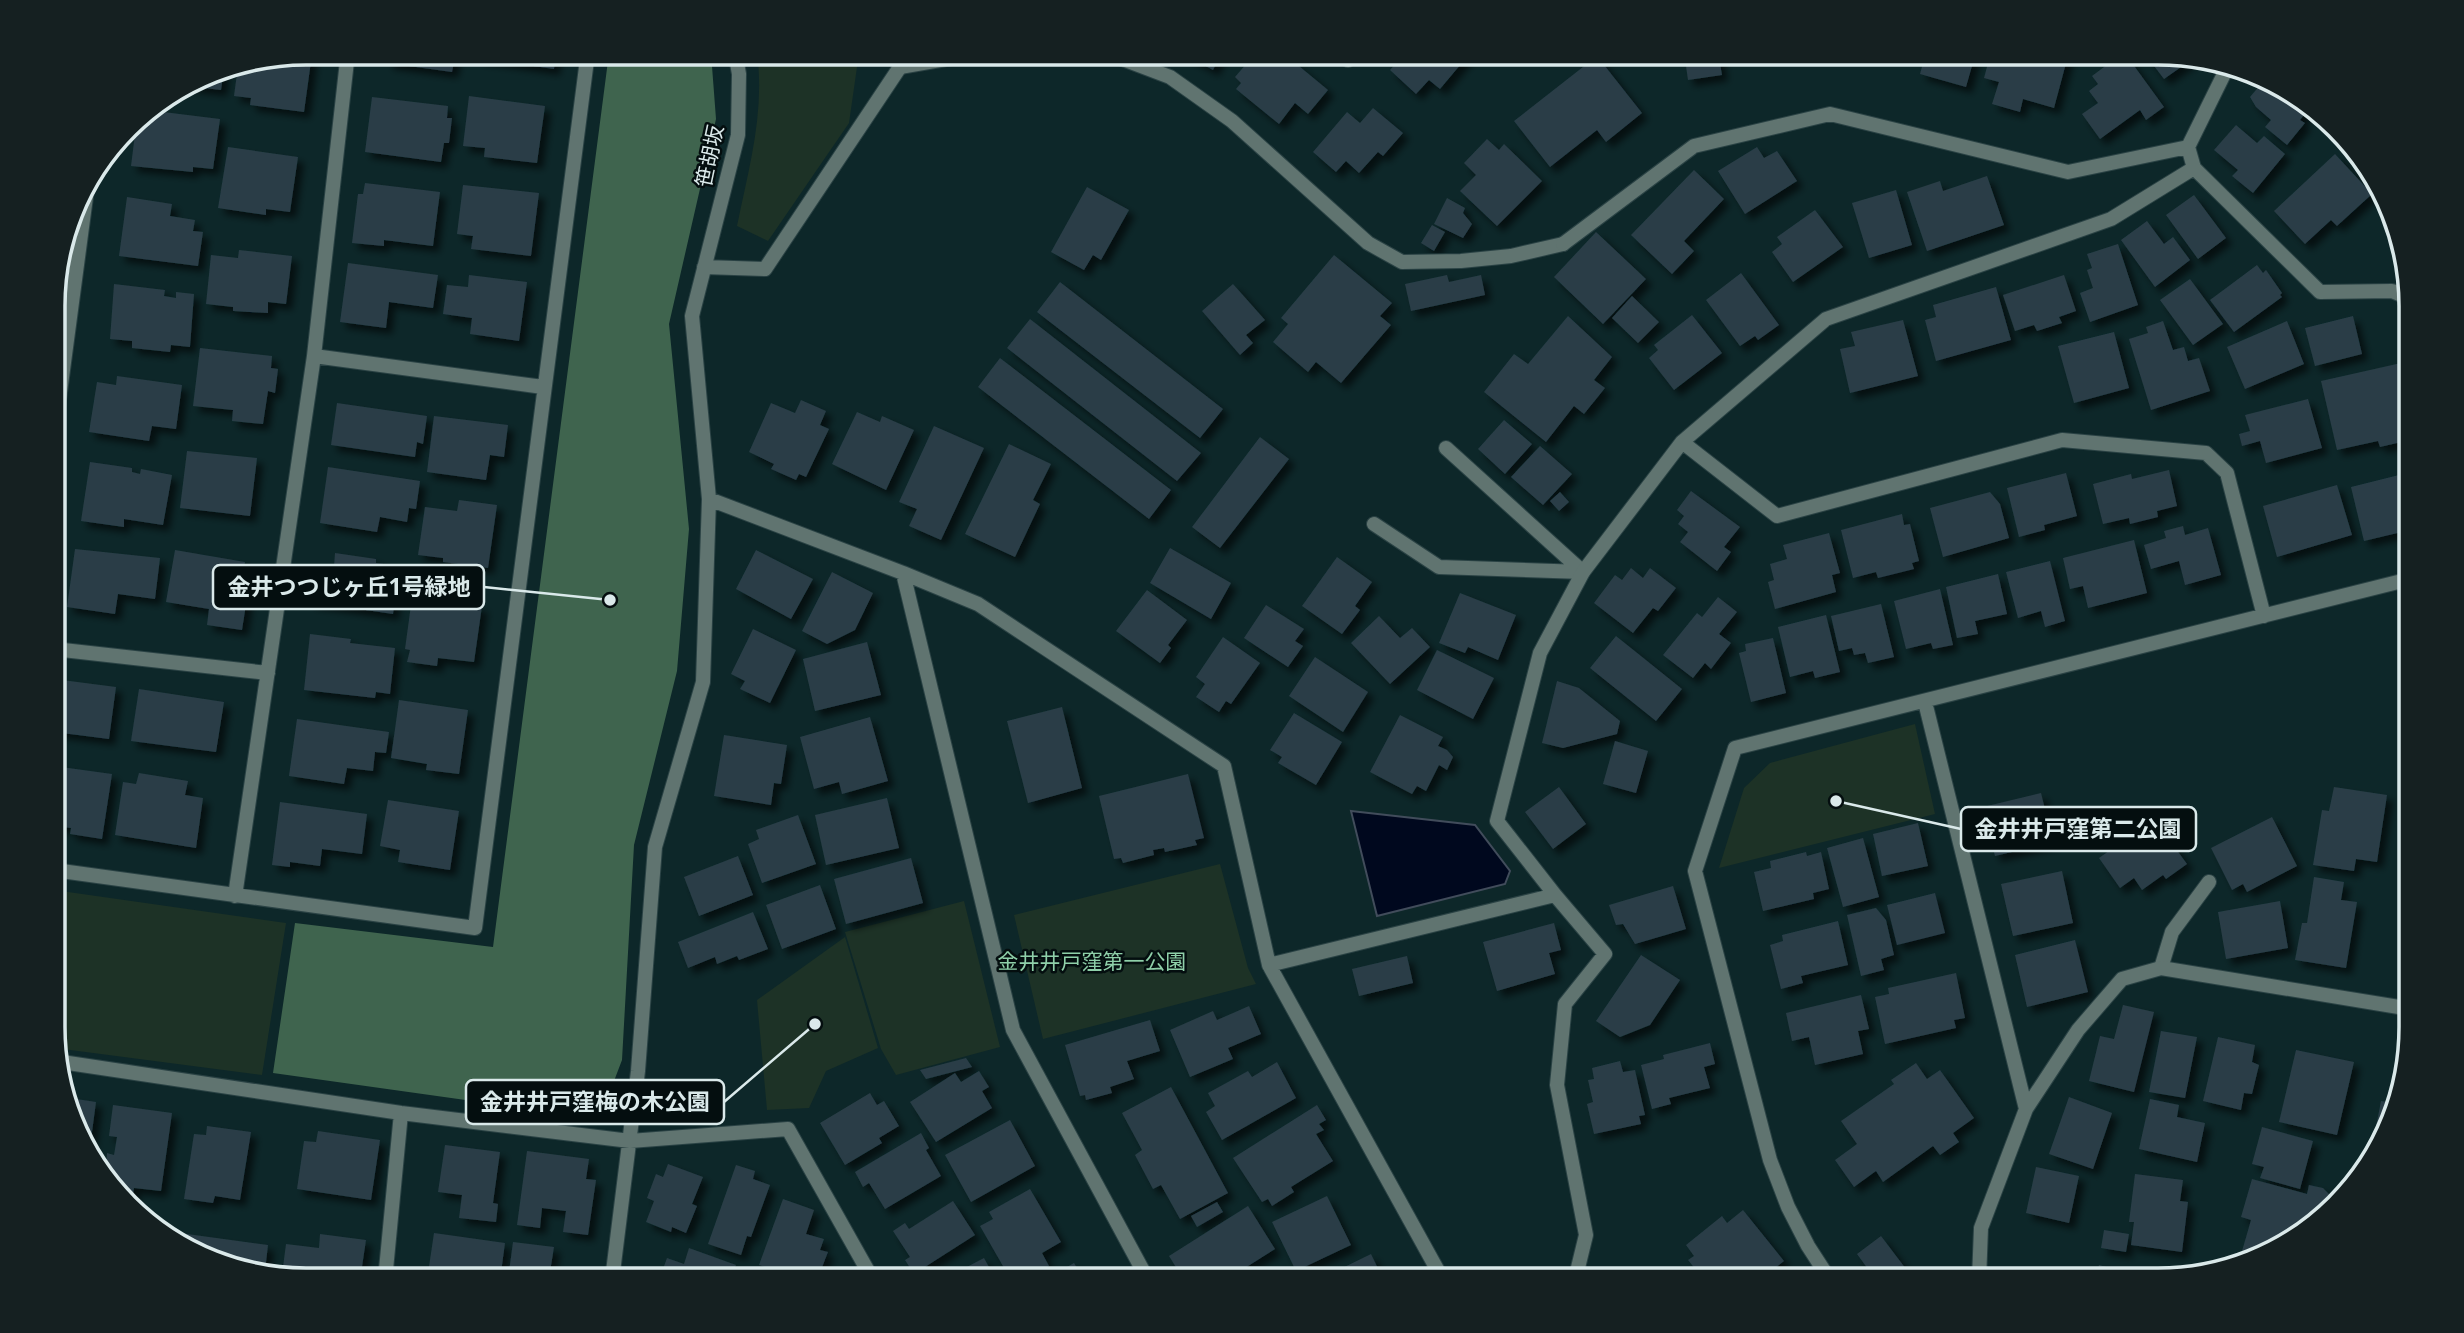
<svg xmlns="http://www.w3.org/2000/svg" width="2464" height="1333" font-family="'Noto Sans','Noto Sans JP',sans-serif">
<defs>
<filter id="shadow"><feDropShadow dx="6" dy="6" stdDeviation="3.5" flood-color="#0009"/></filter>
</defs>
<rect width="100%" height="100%" fill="#0d2729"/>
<path fill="#1d3226" d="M757 53H859L849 123 768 241 737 226C749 168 765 112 757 53Z
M1915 724 1935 814 1719 868 1744 788 1770 763Z
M1220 864 1248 968 1256 984 1043 1039 1014 915Z
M54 890 286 923 262 1075 55 1048Z
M964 901 1000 1047 896 1075 881 1049 845 932Z
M845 937 878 1048 826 1071 809 1108 767 1110 757 1000Z"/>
<path fill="#3f644e" d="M609 53H711L716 119 669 324 689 529 677 671 634 845 622 1060 603 1110 587 1117 273 1073 295 923 493 947Z"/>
<path fill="#00081e" stroke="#414c5b" stroke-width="2" d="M1351 811 1475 825 1510 871 1505 884 1377 916Z"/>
<path fill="#293e47" filter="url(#shadow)" d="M389 52H456L452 72 387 63Z
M479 52H556L554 69 478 58Z
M1180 52H1222L1213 70Z
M1275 52H1282L1328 90 1308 114 1295 103 1279 124 1236 89 1241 83 1235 77 1253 56 1264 66Z
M1406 52H1471L1440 89 1429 80 1416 94 1390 70Z
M1684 52H1718L1722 75 1688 80Z
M1926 52H1976L1966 87 1920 74Z
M1991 52H2069L2054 108 2023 99 2020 112 1992 104 1999 82 1984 78Z
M2124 52 2164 107 2146 120 2140 110 2100 139 2082 114 2098 103 2089 91 2098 84 2092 76Z
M2135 52H2159L2191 60 2164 79 2145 54 2139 58Z
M303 53 312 54 304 112 250 105 251 98 234 96 238 66Z
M1597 56 1642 113 1606 142 1597 130 1550 167 1514 121Z
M224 69 221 90 186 86 209 72Z
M2266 78 2271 79 2307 111 2300 120 2305 123 2287 145 2265 127 2271 120 2256 107 2250 97Z
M469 96 545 106 537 163 484 157 485 148 463 146Z
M372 97 448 106 447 118H452L449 143H444L441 162 365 152Z
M1373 108 1403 133 1383 156 1378 152 1359 173 1346 161 1336 172 1313 152 1347 112 1360 123Z
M147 110 220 119 213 169 193 167V172L131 166 137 118Z
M2236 125 2257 143 2264 136 2285 154 2253 193 2232 176 2238 170 2214 150Z
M1487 139 1499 150 1504 144 1542 181 1497 226 1460 191 1476 175 1464 163Z
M228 147 298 157 290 212 266 209V215L218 208Z
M1757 147 1764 158 1777 151 1797 181 1745 214 1718 171Z
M2335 154 2372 194 2337 226 2331 220 2305 244 2274 211Z
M1694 170 1724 199 1684 241 1694 251 1672 274 1631 235Z
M1987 176 2004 225 1927 251 1907 192 1940 181 1943 191Z
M365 183 440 192 433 246 384 240V246L352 243 358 194H363Z
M463 185 539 193 531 256 471 249 473 236 457 234Z
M1087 187 1129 210 1101 260 1093 255 1084 270 1051 252Z
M1896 190 1912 245 1869 258 1852 203Z
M2194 195 2226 238 2198 259 2166 215Z
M127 197 172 204 170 216 195 220 193 231 203 232 198 266 119 256Z
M1447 198 1465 208 1463 213 1472 224 1463 238 1434 224Z
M1815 210 1843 247 1793 282 1772 252 1782 244 1777 237Z
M2147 221 2164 244 2173 237 2190 260 2155 287 2121 240Z
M1432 225 1445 232 1434 251 1421 243Z
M1596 232 1646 279 1603 324 1554 277Z
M2118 244 2138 305 2090 322 2080 293 2093 288 2087 270 2092 268 2087 254Z
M239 250 292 256 286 304 268 302V313L233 311V307L206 304 211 255 238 258Z
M1334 255 1392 303 1380 316 1391 325 1341 383 1316 362 1308 372 1273 342 1288 324 1281 318Z
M348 263 438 275 433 308 389 302 386 328 340 322Z
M2257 265 2263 273 2266 270 2282 293 2280 295 2282 297 2234 332 2210 300Z
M1741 273 1779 325 1758 340 1755 336 1740 346 1706 300Z
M469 275 527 282 519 341 470 334 472 318 443 314 447 285 468 287Z
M1447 275 1449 282 1481 275 1485 295 1411 311 1405 284Z
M2064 275 2076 311 2059 317 2062 323 2037 331 2034 325 2015 331 2003 295Z
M2190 279 2223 324 2193 345 2160 300Z
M1060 282 1223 409 1200 438 1037 312Z
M114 284 165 290 164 296 176 298V292L194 294 190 347 171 345 170 352 132 348V341L110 339Z
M1233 284 1265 320 1246 335 1253 343 1240 355 1202 311Z
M1996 287 2011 340 1936 361 1925 320 1936 317 1933 305Z
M1632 296 1659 322 1638 343 1612 318Z
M1692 315 1722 353 1674 390 1649 358 1658 350 1654 345Z
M1568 316 1612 357 1594 380 1605 388 1584 414 1574 406 1546 442 1484 392 1514 354 1528 364Z
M2353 316 2362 354 2315 366 2305 328Z
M1030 319 1201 453 1177 481 1007 348Z
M1903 320 1918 376 1850 393 1840 349 1855 346 1851 332Z
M2163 321 2173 350 2184 347 2188 361 2199 358 2210 391 2151 410 2129 339 2148 333 2146 327Z
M2287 321 2304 364 2245 389 2227 347Z
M2114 332 2129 388 2074 403 2058 346Z
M200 348 272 356 271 368 278 369 275 393 268 391 263 424 232 421 233 410 193 406Z
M1000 358 1171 490 1149 519 978 387Z
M2410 361V428H2408L2410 440 2380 447 2378 441 2337 450 2321 381Z
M117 376 182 385 176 429 152 426 149 441 89 432 97 382 116 385Z
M2308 399 2322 448 2266 463 2260 441 2242 446 2239 434 2250 431 2245 415Z
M801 400 826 411 820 425 829 429 806 477 799 474 796 480 771 469 774 464 749 452 771 403 795 413Z
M337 403 427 416 423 444 417 442 415 457 331 445Z
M857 412 880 422 882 416 914 430 886 490 832 464Z
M434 416 508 425 504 457 490 455 486 480 427 472Z
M1504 420 1532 444 1505 474 1478 449Z
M934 426 984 448 941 540 909 526 917 509 899 502Z
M1260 437 1289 459 1220 548 1192 527Z
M1009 444 1051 464 1033 500 1040 504 1015 557 965 534Z
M1540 446 1572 474 1543 505 1511 477Z
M187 451 257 458 250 516 180 508Z
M90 462 132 468V472L140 474 141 469 172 475 163 525 124 519V527L81 521Z
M328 467 420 481 416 509 409 508 407 522 380 517 377 532 320 523Z
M2169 470 2177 506 2157 511 2158 517 2130 524 2129 518 2103 524 2093 484 2131 474 2132 479Z
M2066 473 2077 516 2044 525 2045 530 2019 537 2007 488Z
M2399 475 2402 487 2410 485V530L2364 541 2351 487Z
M2337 485 2352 535 2277 557 2263 506Z
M1691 491 1740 527 1724 547 1731 552 1717 571 1680 542 1688 532 1678 524 1684 516 1677 510Z
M1560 492 1569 502 1559 511 1550 501Z
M1990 492 2000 504 2009 538 1943 557 1930 508Z
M459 500 497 505 488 568 443 562V558L418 555 425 507 457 511Z
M1902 514 1904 525 1910 524 1919 561 1912 563 1914 569 1878 578 1876 572 1853 578 1841 530Z
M2183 526 2185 535 2208 528 2221 575 2185 585 2179 561 2151 569 2144 545 2166 538 2164 531Z
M1829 533 1840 573 1832 575 1836 592 1775 609 1768 582 1774 580 1770 564 1787 559 1783 545Z
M2134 540 2147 593 2088 608 2083 586 2070 589 2063 558Z
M1170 548 1231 583 1211 619 1150 583Z
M75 549 160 558 155 599 118 594 115 614 67 607Z
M175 550 245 562 241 584 249 585 242 630 207 625 209 609 166 602Z
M756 550 813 579 791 619 736 589Z
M335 553 376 559V563L399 566 393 614 310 602 315 564 334 567Z
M1337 557 1372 582 1355 606 1360 610 1342 634 1302 606Z
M2050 561 2065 621 2045 627 2041 611 2018 618 2006 572Z
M1631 568 1643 578 1650 568 1676 588 1658 611 1653 608 1633 633 1594 603 1615 575 1622 580Z
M832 572 873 593 855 630 827 644 802 631Z
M1998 574 2007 614 1975 621 1978 634 1957 638 1946 587Z
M1940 589 1953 645 1933 649 1931 643 1906 649 1894 601Z
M1147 590 1187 620 1168 645 1171 648 1160 663 1116 631Z
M1460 593 1516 615 1498 660 1468 647 1465 653 1439 643Z
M1718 597 1737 612 1719 634 1731 643 1711 669 1705 663 1693 678 1663 655 1697 613 1702 617Z
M428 599 482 606 474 662 438 658 437 666 407 662 410 650 405 649 411 605 428 606Z
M1881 604 1894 657 1868 663 1865 653 1854 655 1852 648 1839 651 1831 616Z
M1266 605 1304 629 1295 641 1303 646 1288 667 1244 638Z
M1826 615 1840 672 1815 678 1813 671 1790 677 1778 627Z
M1379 616 1400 638 1412 628 1430 647 1390 684 1351 643Z
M753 629 796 650 770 703 740 689 745 681 731 674Z
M310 634 351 639 350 643 395 648 390 694 376 692 375 698 304 690Z
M1616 636 1682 689 1656 721 1590 668Z
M1223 637 1260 663 1231 704 1226 701 1219 712 1196 697 1205 684 1196 677Z
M1773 638 1786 693 1751 702 1739 653 1746 651 1745 644Z
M867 642 881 695 815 711 803 659Z
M1437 650 1494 678 1473 719 1417 690Z
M1315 657 1368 692 1343 732 1289 696Z
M54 679 116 687 109 739 54 732Z
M1557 681 1579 688 1620 721 1617 734 1563 748 1542 743Z
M139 689 224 702 216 752 131 741Z
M399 700 468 710 459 774 426 770 427 764 391 758Z
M1062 707 1082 788 1028 803 1007 721Z
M1294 713 1342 742 1316 785 1278 763 1282 757 1270 750Z
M1400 715 1443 737 1438 746 1447 750 1453 757 1447 770 1439 765 1426 791 1417 786 1412 794 1370 772Z
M870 717 888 781 842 794 839 782 814 789 800 737Z
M297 719 389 732 386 753 375 752 373 771 347 768 344 784 289 776Z
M724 735 787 745 781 784 774 783 771 805 714 796Z
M1615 741 1648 751 1636 793 1603 784Z
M54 766 112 774 102 839 70 834 71 828 54 826Z
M139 773 188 781 185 795 203 798 196 848 115 835 123 782 136 784Z
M1188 774 1204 838 1195 840 1197 845 1165 852 1164 848 1153 850 1154 855 1123 863 1121 858 1114 859 1099 796Z
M1559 787 1586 824 1553 849 1525 812Z
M2334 787 2387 795 2377 862 2356 859 2354 871 2313 865 2322 810 2329 811Z
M2041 793 2053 842 1995 856 1983 807Z
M887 798 899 848 826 865 815 815Z
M388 800 459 811 450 870 398 862 400 850 380 846Z
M280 802 367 814 362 854 322 849 320 866 290 862V867L272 865Z
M798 815 816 864 762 883 748 844 759 839 756 830Z
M2272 817 2297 866 2247 892 2243 884 2232 890 2211 848Z
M2154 819 2187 864 2166 879 2163 875 2142 890 2134 878 2120 888 2099 858Z
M1918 823 1928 866 1882 876 1873 834Z
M1863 838 1879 897 1843 907 1827 848Z
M1806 852 1807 856 1821 852 1829 889 1813 893 1814 899 1763 911 1754 872 1771 868 1770 861Z
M738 856 753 895 699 916 684 877Z
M911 858 923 903 846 924 834 879Z
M2062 871 2073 923 2013 936 2001 884Z
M2314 877 2344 882 2341 900 2357 902 2346 968 2295 960 2302 923H2307Z
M820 885 836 929 782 949 766 905Z
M1673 886 1686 929 1635 944 1623 924 1616 925 1609 905Z
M1935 893 1945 933 1897 945 1887 905Z
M2280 901 2288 948 2226 959 2218 912Z
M1876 908 1886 920 1894 955 1881 959 1884 970 1861 976 1847 915Z
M753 912 768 949 739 960 737 956 717 964 715 957 688 968 678 942Z
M1838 921 1848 965 1801 976 1803 983 1781 989 1770 945 1783 941 1782 935Z
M1554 923 1561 950 1549 953 1555 974 1497 991 1483 942Z
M2075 940 2088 992 2027 1007 2015 955Z
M1641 955 1680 980 1650 1025 1620 1037 1596 1021Z
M1407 956 1413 983 1359 996 1352 969Z
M1956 973 1965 1018 1954 1020 1956 1028 1885 1044 1875 997 1889 994 1888 988Z
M1861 995 1869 1029 1858 1031 1863 1054 1815 1065 1809 1037 1792 1041 1786 1013Z
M2123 1005 2154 1012 2134 1092 2089 1081 2100 1036 2114 1039Z
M1249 1006 1261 1034 1228 1048 1233 1059 1190 1077 1170 1030 1213 1011 1217 1020Z
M1150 1020 1160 1051 1127 1061 1134 1079 1110 1087 1112 1093 1086 1100 1085 1095 1080 1096 1065 1045Z
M2161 1031 2197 1037 2185 1098 2149 1092Z
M2218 1037 2255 1045 2252 1062 2259 1065 2252 1094 2244 1093 2241 1110 2203 1101Z
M1710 1043 1715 1064 1704 1067 1710 1088 1669 1098 1671 1104 1652 1109 1641 1065 1664 1059 1663 1055Z
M2296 1050 2354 1062 2337 1135 2279 1122Z
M966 1058 972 1067 926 1079 920 1070Z
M1620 1061 1623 1072 1635 1070 1645 1115 1639 1116 1641 1124 1594 1134 1587 1104 1593 1102 1588 1080 1594 1079 1592 1068Z
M1277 1062 1296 1098 1222 1140 1206 1112 1215 1106 1208 1093 1248 1071 1252 1077Z
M1916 1063 1927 1079 1940 1070 1974 1118 1953 1133 1959 1142 1940 1155 1933 1146 1883 1182 1876 1171 1854 1187 1835 1160 1857 1144 1841 1121 1894 1084 1891 1080Z
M979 1071 989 1087 982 1091 992 1108 936 1142 910 1102 955 1073 961 1082Z
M1171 1087 1228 1193 1180 1219 1161 1185 1153 1189 1135 1155 1142 1150 1122 1113Z
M870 1093 877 1105 884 1101 899 1126 879 1138 882 1143 845 1165 820 1123Z
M2069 1097 2112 1113 2093 1169 2049 1154Z
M70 1098 96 1102 90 1147Z
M2150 1099 2179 1105 2177 1117 2205 1123 2197 1162 2139 1149Z
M2381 1101 2394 1103 2385 1140 2374 1137Z
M113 1105 172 1113 161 1191 134 1188 132 1201 128 1200 105 1181 107 1153 114 1155 117 1137 109 1136Z
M1317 1105 1326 1120 1319 1124 1324 1130 1316 1134 1333 1161 1291 1187 1294 1192 1272 1206 1268 1199 1262 1202 1233 1158Z
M1010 1120 1035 1166 971 1202 945 1155Z
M207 1126 251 1132 240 1200 215 1196 213 1203 184 1199 194 1134 206 1135Z
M2262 1127 2313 1141 2300 1189 2260 1178 2264 1167 2252 1164Z
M318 1131 380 1140 371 1200 297 1189 304 1141 316 1142Z
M921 1133 929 1148 926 1150 941 1176 885 1209 869 1183 863 1187 855 1172Z
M445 1145 500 1152 493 1203 498 1204 496 1222 459 1218 462 1195 438 1192Z
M527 1151 589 1159 586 1179 596 1180 588 1235 563 1232 566 1211 542 1208 540 1228 517 1225Z
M668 1164 703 1177 692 1204 697 1206 686 1233 672 1227 671 1232 646 1222 654 1201 647 1198 656 1174 663 1177Z
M736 1165 755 1171 753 1179 770 1185 751 1237 747 1236 741 1255 708 1244Z
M2036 1167 2079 1176 2069 1223 2026 1213Z
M2135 1174 2183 1180 2180 1201 2188 1202 2182 1252 2131 1245 2134 1222H2129Z
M2252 1179 2307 1194 2309 1185 2323 1188 2333 1198 2299 1238 2240 1258 2251 1220 2241 1217Z
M1030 1189 1061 1242 1042 1253 1049 1266 1025 1280H1011L980 1226 993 1219 989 1212Z
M1327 1196 1351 1245 1296 1271 1272 1222Z
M783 1199 814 1210 806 1234 824 1239 820 1250 828 1252 817 1280H804L759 1265Z
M953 1201 975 1235 914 1274 905 1260 910 1257 893 1231 905 1223 909 1229Z
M1217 1202 1223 1212 1197 1227 1191 1216Z
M1248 1206 1275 1249 1226 1280H1207L1202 1271 1184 1280 1169 1256Z
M1743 1210 1784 1261 1760 1280H1704L1688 1260 1694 1256 1686 1245 1722 1216 1727 1223Z
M2104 1230 2129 1234 2126 1252 2101 1248Z
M434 1233 505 1243 500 1280H427Z
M187 1234 268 1245 265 1271 193 1254 185 1248Z
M320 1234 366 1240 360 1280H305L282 1275 286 1244 319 1248Z
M1881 1236 1906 1269 1892 1280H1876L1857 1254Z
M513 1242 554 1247 550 1272 564 1274 563 1280H508Z
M689 1248 736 1265 730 1280H659L667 1258 684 1264Z
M1371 1254 1383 1279 1397 1272 1401 1280H1318Z
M984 1258 996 1280H942Z
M1074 1263 1084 1280H1044Z
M2099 1265 2149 1278 2148 1280H2095Z
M2009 1269 2066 1275 2065 1280H2008Z"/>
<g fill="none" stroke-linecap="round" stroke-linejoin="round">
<defs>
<path id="service" d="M1104 52 1170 77 1232 121 1368 243 1402 262 1461 261 1511 256 1563 244
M900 67 986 52
M1374 524 1439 567 1583 572 1446 448
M2161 968 2172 932 2209 882"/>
<path id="minor" d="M1339 52 1348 60 1355 52
M2227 68 2188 147 2194 168 2320 292 2392 291 2409 298
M1563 244 1694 146 1830 114 2068 172 2188 147
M704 267 765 269 910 52
M314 356 543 387
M1682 442 1777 516 2062 440 2206 453 2227 473 2264 616
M53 445 88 182
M709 499 903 573 1013 1030 1148 1280
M903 573 978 604 1224 766 1269 965 1443 1280
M54 649 268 673
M1925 702 2026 1109
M54 870 475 928 588 52
M1555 895 1605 954 1565 1004 1557 1085 1586 1235 1575 1280
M235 896 314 356 348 52
M1269 965 1555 895 1497 821 1540 653 1583 572 1682 442 1826 319 2111 219 2194 168
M55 1061 401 1113 630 1141 788 1129 873 1280
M385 1280 401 1113
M612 1280 638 1071 655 847 703 682 709 499 692 316 738 135 739 74 735 52
M1830 1280 1808 1246 1788 1207 1770 1160 1695 871 1735 748 2410 579
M1979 1280 1981 1228 2026 1109 2078 1030 2122 979 2161 968 2411 1009"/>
</defs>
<use href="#service" stroke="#2a4244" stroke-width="16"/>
<use href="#minor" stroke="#2a4244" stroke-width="16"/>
<use href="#service" stroke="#607470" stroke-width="14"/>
<use href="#minor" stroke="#607470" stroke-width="14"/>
</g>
<g text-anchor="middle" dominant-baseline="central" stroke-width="5" stroke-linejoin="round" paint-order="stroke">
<g font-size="21" fill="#dae9ea" stroke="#040e0f">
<text transform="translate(709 156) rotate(-78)">笹胡坂</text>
</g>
<g font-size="21" fill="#8fd0a9" stroke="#040e0f">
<text x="1092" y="961">金井井戸窪第一公園</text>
</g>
</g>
<path d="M0 0H2464V1333H0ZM306 65H2158A241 241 0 0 1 2399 306V1027A241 241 0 0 1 2158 1268H306A241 241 0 0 1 65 1027V306A241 241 0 0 1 306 65Z" fill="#152021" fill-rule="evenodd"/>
<path fill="none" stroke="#dae9ea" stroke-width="3.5" d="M306 65H2158A241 241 0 0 1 2399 306V1027A241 241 0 0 1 2158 1268H306A241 241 0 0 1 65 1027V306A241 241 0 0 1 306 65Z"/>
<path fill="none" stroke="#dae9ea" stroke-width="2.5" d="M610 600L484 587M1836 801L1961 829M815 1024L724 1102"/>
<g fill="#dae9ea" stroke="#040e0f" stroke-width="2.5">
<circle cx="610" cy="600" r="7"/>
<circle cx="1836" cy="801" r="7"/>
<circle cx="815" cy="1024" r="7"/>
</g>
<g fill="#040e0f" stroke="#dae9ea" stroke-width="2.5">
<rect x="213" y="565" width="271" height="44" rx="7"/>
<rect x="1961" y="807" width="235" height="44" rx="7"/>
<rect x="466" y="1080" width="258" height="44" rx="7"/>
</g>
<g font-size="23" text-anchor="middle" font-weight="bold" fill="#dae9ea">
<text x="349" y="595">金井つつじヶ丘1号緑地</text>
<text x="2078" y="837">金井井戸窪第二公園</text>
<text x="595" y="1110">金井井戸窪梅の木公園</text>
</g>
</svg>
